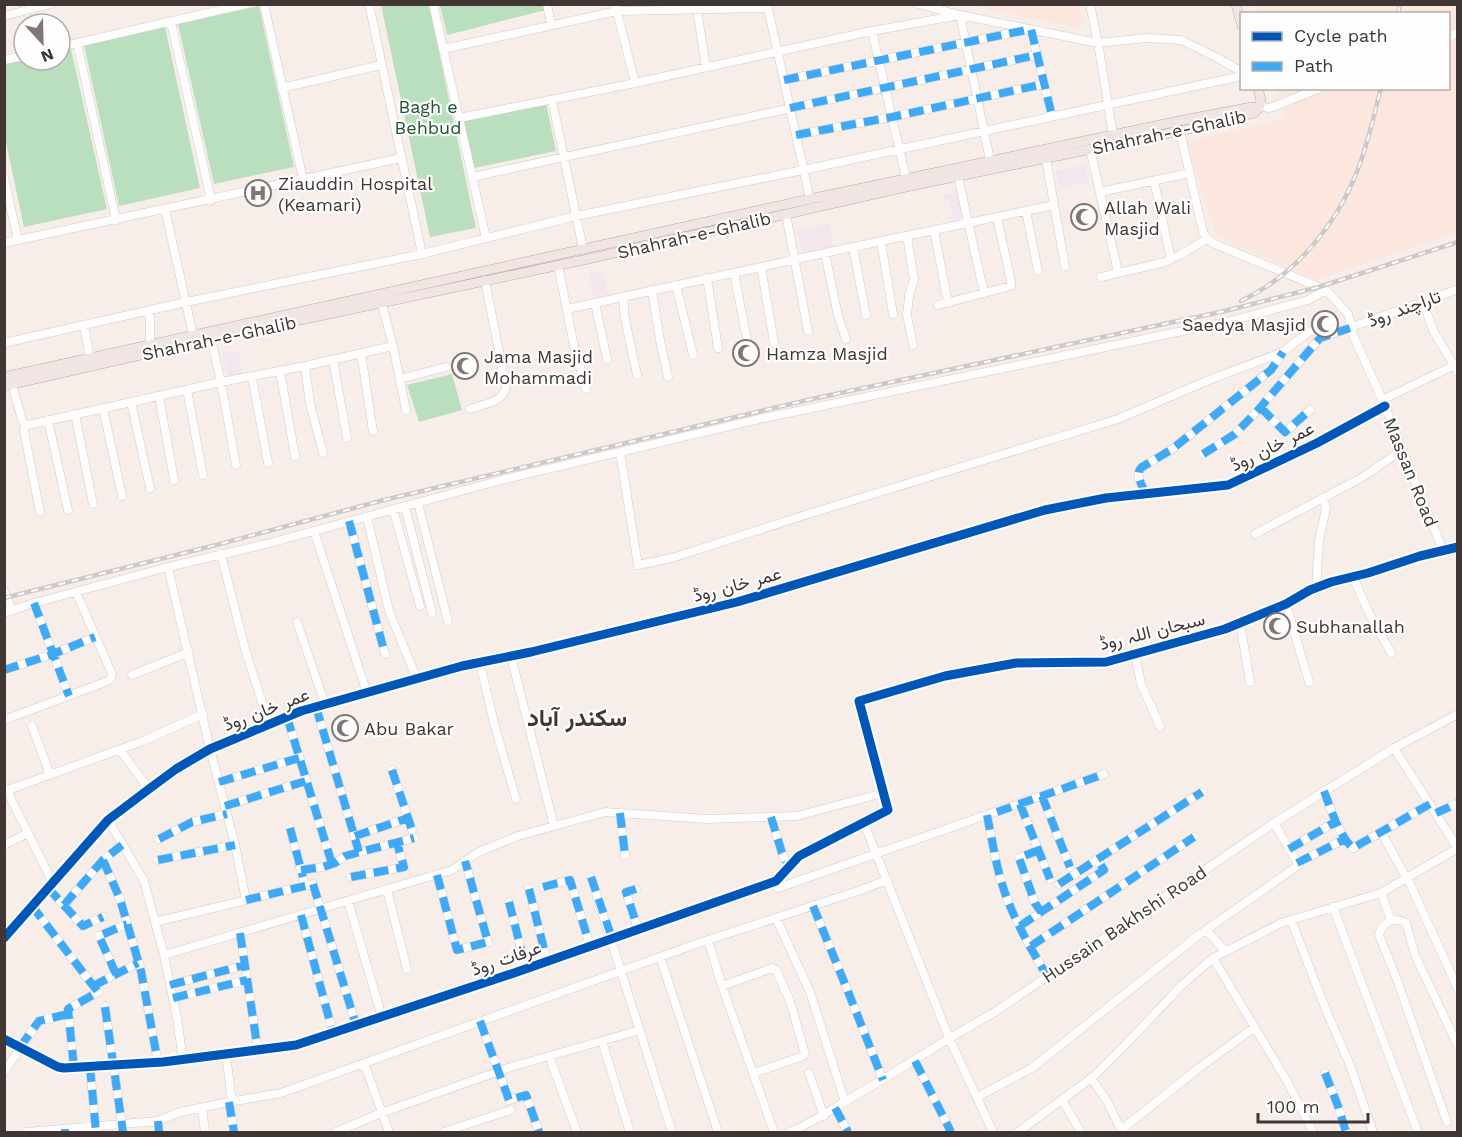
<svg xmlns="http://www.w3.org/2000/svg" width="1462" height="1137" font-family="'Work Sans',Vazirmatn,sans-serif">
<rect width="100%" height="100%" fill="#f7eeea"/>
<path fill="#f3e6ee" d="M1085 165 1089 182 1061 188 1056 171Z
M958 191 964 217 950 222 948 216 953 214 949 201H946L943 195Z
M828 223 834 248 803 256 797 231Z
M602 270 608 295 594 298 589 274Z
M238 350 243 375 229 378 222 354Z"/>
<path fill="#fbe7de" d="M973 5H1080L1084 25 1080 28 1038 20Z
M1255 5H1457V232L1317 280 1216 236 1186 142 1285 119 1277 89 1448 88V14H1257Z"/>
<path fill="#badfbf" d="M381 5H429L476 228 430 237Z
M440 5H545L546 10 447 35Z
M259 6 294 167 214 184 178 24Z
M165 27 200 188 119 206 84 45Z
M71 49 107 209 24 227 5 138 4 64 24 59 60 60V51Z
M546 103 556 151 474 168 464 121Z
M452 374 462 410 419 422 407 385Z"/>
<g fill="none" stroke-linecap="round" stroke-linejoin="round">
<defs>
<path id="minor" d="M264 4 303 179
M369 4 422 254
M433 4 459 118 635 83 872 31 960 15 990 160
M547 4 551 25
M615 4 635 83
M767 4 810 199
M918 4 960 15 1098 43 1146 38 1181 40 1216 57 1242 72
M1090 4 1098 43 1113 135
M697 10 706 67
M4 16 50 4
M171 22 211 200
M872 31 906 178
M1448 38 1458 32
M77 43 116 220
M60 47 246 4
M443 49 617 11 768 8
M4 60 24 56
M784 80 1031 29 1052 116
M282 88 381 65
M552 100 583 249
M1261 106 1268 108 1273 107 1320 88
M459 118 486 238
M1180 131 1203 232 1207 239 1215 244 1326 290 1348 314 1350 321V328L1385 406 1419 492 1443 550
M796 135 892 117 1044 84
M1090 149 1118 272
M1046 159 1065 266
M472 177 1037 55
M958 177 984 293
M4 178 18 240
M1154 181 1171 259
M1100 192 1190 173
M165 209 193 335
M1026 211 1038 271
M786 214 808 331
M934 230 948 303
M907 236 914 279 909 296 907 315 913 345
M881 241 893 314
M4 243 401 158
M853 247 866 315
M825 253 838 316 846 339
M558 265 574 346 586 389
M761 267 774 342
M734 273 749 350
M1101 277 1165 262 1180 255 1207 239
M707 278 718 348
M676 285 693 355
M652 290 660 340 668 377
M380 297 393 346 406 410
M623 297 625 319 637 375
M1423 302 1434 332 1458 372
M595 303 607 359
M938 305 1011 286V281L997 218
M567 309 853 247 1054 205
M84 325 90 359
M210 334 221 382 236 465
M4 343 186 302 422 254 576 216 803 170 1242 76
M150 345V310
M361 353 373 431
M333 360 347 438
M305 366 310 404 323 453
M280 371 295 456
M252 377 268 463
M400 379 446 367
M12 384 22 420 25 424 28 425 221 382 305 366 393 346
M187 390 203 475
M159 396 174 480
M1382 400 1453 366
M131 402 150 488
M103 408 122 496
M1261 408 1285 432 1310 410
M470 409C484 404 501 403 506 388L485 280
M75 414 93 504
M48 420 68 510
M25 424 24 431 40 512
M620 452 638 565 672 558 805 515 1118 419 1209 380 1283 352 1310 331H1316L1320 338
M1203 454 1235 434 1259 409 1320 338 1423 302 1458 289
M1146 494C1142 485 1134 474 1142 467L1171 450 1271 370 1283 352
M418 503 448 621
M405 506 432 613
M393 509 420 606
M367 517 389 611 417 679
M349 521 385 654
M314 531 367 693
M1255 534 1363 477 1402 450
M221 554 245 649 269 724
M168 567 210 749 235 845 246 900
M1353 577 1370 615 1391 653
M1316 588 1319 541 1326 508 1323 498
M4 591 12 610
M34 603 69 696
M1286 604 1309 682
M4 613 34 603 168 567 266 544 505 479 764 418 1231 321 1308 300 1326 290
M297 622 325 704
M1240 623 1250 682
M1135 654 1141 684 1160 726
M511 656 554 826
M480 663 494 723 516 799
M4 670 53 654 95 637
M132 675 189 652
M316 707 359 852
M287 717 332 864
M4 720 108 681 111 678 112 674 76 592
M32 726 50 775
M1394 748 1455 844
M120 750 149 789
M392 770 412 830
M219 782 299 758
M1324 791C1330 807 1340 838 1353 848L1430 804
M1042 796 1070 867
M1020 804 1050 879
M225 806 306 781
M620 813 625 855
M1436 813 1458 803
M987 815C993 844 997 874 1008 901 1018 927 1033 952 1047 976
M771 817 782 853 789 867
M108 820 144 881 164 955 177 1018 183 1060
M864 823 949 1038 993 1132
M290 828 305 886
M1381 832 1411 886 1458 989
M355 836 408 818
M159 839 192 822 227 814
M4 845 28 833
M1289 849 1337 821
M1039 850 1019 858 1035 903 1041 912
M103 860 120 899 141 971 158 1063
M158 860 235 845
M1297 863 1345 839
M301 870 323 867 335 863 345 856 414 838
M437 875 457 950 488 942 465 861
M351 877 404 867 397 843
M591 877 672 1132
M776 881 778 888 1104 774
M53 883 12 801 8 790 143 741 203 714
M1059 884 1202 792
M543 887 570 880 590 946
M48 888 83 926 103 917
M529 889 547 961
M636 889 626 892 638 929
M387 890 407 969
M1381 893 1391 920
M348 901 382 1017
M509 902 526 968
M64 905 103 860 122 845
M32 906 98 992 68 1009 74 1068
M813 906 847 989 883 1080
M1333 907 1417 1130
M301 915 333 1033
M776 918 810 992 845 1102
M1291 920 1328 1015 1350 1065 1373 1132
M155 922 313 884 356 1025
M1020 926 1104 870 1097 859
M1206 930 1225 951
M240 933 258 1051
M4 938 108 820 149 789 176 769 210 749 301 711 462 666 531 652 737 602 1045 510 1106 498 1228 485 1317 443 1385 406
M708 940 722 986 774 1132
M1031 946 1194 837
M164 955 452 870 479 852 518 836 605 812 708 819 797 816 883 793
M660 957 718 1132
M1213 958 1287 1081 1313 1132
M116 974 99 936 127 924
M170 985 245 965
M93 986 138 963
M722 986 772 968 776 970 790 1001 805 1054 803 1056 754 1073
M173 998 247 980
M105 1007 123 1132
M480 1021 509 1100 526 1095 539 1132
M4 1039 58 1067 64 1068 163 1062 296 1045 514 973 776 881 799 856 888 810 859 701 945 676 1016 663 1106 662 1225 629 1286 604 1310 590 1331 582 1368 573 1420 556 1458 547
M602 1041 630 1132
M226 1055 232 1101
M549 1056 577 1132
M915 1061 951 1132
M364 1063 389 1132
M90 1067 96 1132
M4 1072 39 1021 68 1014
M809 1073 824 1116
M1325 1073 1338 1106 1346 1132
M1091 1078 1107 1101 1122 1132
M977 1097 1032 1068 1200 934 1299 865 1274 823
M1062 1100 1081 1132
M229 1102 234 1132
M202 1108 205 1132
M835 1108 848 1132
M158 1121 159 1132
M1447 1122 1396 977 1379 935C1382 922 1394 916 1406 923L1415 955 1458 1046
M1121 1130 1199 1068 1255 1027
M27 1132 158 1121 180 1112 229 1102 281 1093 696 944 858 891 887 880
M336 1132 381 1113 511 1067 640 1030
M444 1132 511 1110
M790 1132C812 1123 831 1110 851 1098 900 1070 946 1039 995 1012L1274 823 1394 748 1458 714
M1018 1132 1093 1077 1126 1044 1182 985 1213 958 1281 923 1381 893 1458 848"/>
<path id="major" d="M1236 4 1242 26
M1258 88 1261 101 1259 108
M4 377 810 199 1179 121 1252 107 1259 108
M4 386 211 339 588 259 910 186 1180 131 1254 113 1259 108"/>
</defs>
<use href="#minor" stroke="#d3cbc7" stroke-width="9"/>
<use href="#major" stroke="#bda8a2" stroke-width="10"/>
<use href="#minor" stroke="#fefcfc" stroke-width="8"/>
<use href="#major" stroke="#f0e5e2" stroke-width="9"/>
<defs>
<path id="rail" d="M1398 14 1400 4
M1241 301C1296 275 1337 224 1358 169 1368 143 1374 115 1381 88
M4 598 216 545 384 500 812 399 1225 311 1319 287 1458 242"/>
</defs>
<use href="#rail" stroke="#ccc9c8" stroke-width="4.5"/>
<use href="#rail" stroke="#fdfdfd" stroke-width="2" stroke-dasharray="7" stroke-linecap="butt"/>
<path stroke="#3fa9f5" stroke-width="8" stroke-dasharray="15 8" stroke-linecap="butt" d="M784 80 1031 29 1052 116
M790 108 1037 55
M796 135 892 117 1044 84
M1261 408 1285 432 1310 410
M1203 454 1235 434 1259 409 1320 338 1350 328
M1146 494C1142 485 1134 474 1142 467L1171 450 1271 370 1283 352
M349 521 385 654
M34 603 69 696
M4 670 53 654 95 637
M316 707 359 852
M287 717 332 864
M392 770 412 830
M219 782 299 758
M1324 791C1330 807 1340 838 1353 848L1430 804
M1042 796 1070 867
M1020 804 1050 879
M225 806 306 781
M997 812 1104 774
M620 813 625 855
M1436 813 1458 803
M987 815C993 844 997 874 1008 901 1018 927 1033 952 1047 976
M771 817 782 853 789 867
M290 828 303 877
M355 836 408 818
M159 839 192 822 227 814
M1289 849 1337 821
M1039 850 1019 858 1035 903 1041 912
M103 860 120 899 141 971 158 1063
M158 860 235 845
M1297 863 1345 839
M301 870 323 867 335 863 345 856 414 838
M437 875 457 950 488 942 465 861
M351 877 404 867 397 843
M591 877 612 938
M1059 884 1202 792
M543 887 570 880 590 946
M48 888 83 926 103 917
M529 889 547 961
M636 889 626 892 638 929
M246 900 313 884 356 1025
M509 902 526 968
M64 905 103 860 122 845
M32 906 98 992 68 1009 74 1068
M813 906 847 989 883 1080
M301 915 333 1033
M1020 926 1104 870 1097 859
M240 933 258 1051
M1031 946 1194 837
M116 974 99 936 127 924
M170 985 245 965
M93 986 138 963
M173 998 247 980
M105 1007 123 1132
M480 1021 509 1100 526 1095 539 1132
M20 1047 39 1021 68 1014
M915 1061 951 1132
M90 1067 96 1132
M1325 1073 1338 1106 1346 1132
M229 1102 234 1132
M835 1108 848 1132
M158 1121 159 1132
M65 1129V1132
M40 1131V1132"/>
<defs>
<path id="cycleway" d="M4 938 108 820 149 789 176 769 210 749 301 711 462 666 531 652 737 602 1045 510 1106 498 1228 485 1317 443 1385 406
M4 1039 58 1067 64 1068 163 1062 296 1045 514 973 776 881 799 856 888 810 859 701 945 676 1016 663 1106 662 1225 629 1286 604 1310 590 1331 582 1368 573 1420 556 1458 547"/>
</defs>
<use href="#cycleway" stroke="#fdfdfd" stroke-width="13"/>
<use href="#cycleway" stroke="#0057b8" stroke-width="9"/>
</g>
<defs>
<symbol id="hospital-ring" viewBox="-11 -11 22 22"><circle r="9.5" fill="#fdfdfd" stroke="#807774" stroke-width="1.5"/><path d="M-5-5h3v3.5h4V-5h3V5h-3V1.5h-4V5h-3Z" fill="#807774"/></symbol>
<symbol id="mosque-ring" viewBox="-11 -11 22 22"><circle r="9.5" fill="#fdfdfd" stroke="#807774" stroke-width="1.5"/><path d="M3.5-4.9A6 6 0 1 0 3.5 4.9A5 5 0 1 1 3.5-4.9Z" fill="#807774"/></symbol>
</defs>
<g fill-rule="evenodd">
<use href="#hospital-ring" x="243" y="178" width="30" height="30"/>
<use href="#mosque-ring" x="1069" y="202" width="30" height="30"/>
<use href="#mosque-ring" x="1310" y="309" width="30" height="30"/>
<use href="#mosque-ring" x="731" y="338" width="30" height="30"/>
<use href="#mosque-ring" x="450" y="351" width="30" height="30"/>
<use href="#mosque-ring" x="1262" y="611" width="30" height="30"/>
<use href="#mosque-ring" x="330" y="713" width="30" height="30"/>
</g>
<g text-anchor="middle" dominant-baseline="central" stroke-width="4.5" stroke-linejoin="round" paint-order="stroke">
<g font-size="18" fill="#1e5530" stroke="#fdfdfd">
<text x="428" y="106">Bagh e<tspan x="428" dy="21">Behbud</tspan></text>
</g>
<g font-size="18" fill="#403734" stroke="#fdfdfd">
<text transform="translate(1169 132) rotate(-12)">Shahrah-e-Ghalib</text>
<text transform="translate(694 235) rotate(-13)">Shahrah-e-Ghalib</text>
<text transform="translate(1404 308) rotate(-20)">تاراچند روڈ</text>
<text transform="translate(219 338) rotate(-12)">Shahrah-e-Ghalib</text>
<text transform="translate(1272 446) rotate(-26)">عمر خان روڈ</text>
<text transform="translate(1411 472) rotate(68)">Massan Road</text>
<text transform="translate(737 584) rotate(-15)">عمر خان روڈ</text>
<text transform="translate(1152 631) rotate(-14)">سبحان اللہ روڈ</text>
<text transform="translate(266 709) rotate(-21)">عمر خان روڈ</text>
<text transform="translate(1124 924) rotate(-34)">Hussain Bakhshi Road</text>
<text transform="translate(506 958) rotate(-19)">عرفات روڈ</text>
</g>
<g font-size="18" fill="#403734" stroke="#fdfdfd" text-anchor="start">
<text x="278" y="183">Ziauddin Hospital<tspan x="278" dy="21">(Keamari)</tspan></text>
<text x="1104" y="207">Allah Wali<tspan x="1104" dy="21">Masjid</tspan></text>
<text x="1306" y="324" text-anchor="end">Saedya Masjid</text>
<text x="766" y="353">Hamza Masjid</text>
<text x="484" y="356">Jama Masjid<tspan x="484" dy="21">Mohammadi</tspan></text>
<text x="1296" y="626">Subhanallah</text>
<text x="364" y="728">Abu Bakar</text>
</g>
<g font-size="24" font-weight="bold" fill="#403734" stroke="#fdfdfd">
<text x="577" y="718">سکندر آباد</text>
</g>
</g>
<rect width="1462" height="1137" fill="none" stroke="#403734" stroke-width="12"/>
<rect x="1240" y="12" width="210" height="78" fill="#fdfdfd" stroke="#b1aead" stroke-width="1.5"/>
<rect x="1252" y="32" width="30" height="9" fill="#0057b8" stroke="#b1aead" stroke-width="1.5"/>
<text x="1294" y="42" font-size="18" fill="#403734">Cycle path</text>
<rect x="1252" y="62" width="30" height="9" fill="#3fa9f5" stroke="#b1aead" stroke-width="1.5"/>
<text x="1294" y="72" font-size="18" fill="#403734">Path</text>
<g transform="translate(42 42) rotate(158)"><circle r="28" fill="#fdfdfd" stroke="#b1aead" stroke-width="1.5"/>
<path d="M0-4.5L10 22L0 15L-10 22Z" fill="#807774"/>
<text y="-9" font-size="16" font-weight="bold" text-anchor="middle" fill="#403734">N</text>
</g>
<path d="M1258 1113v9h110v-9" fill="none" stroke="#403734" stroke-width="3"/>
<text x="1267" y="1113" font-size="18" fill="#403734" stroke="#fdfdfd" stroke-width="4.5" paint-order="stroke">100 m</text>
</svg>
